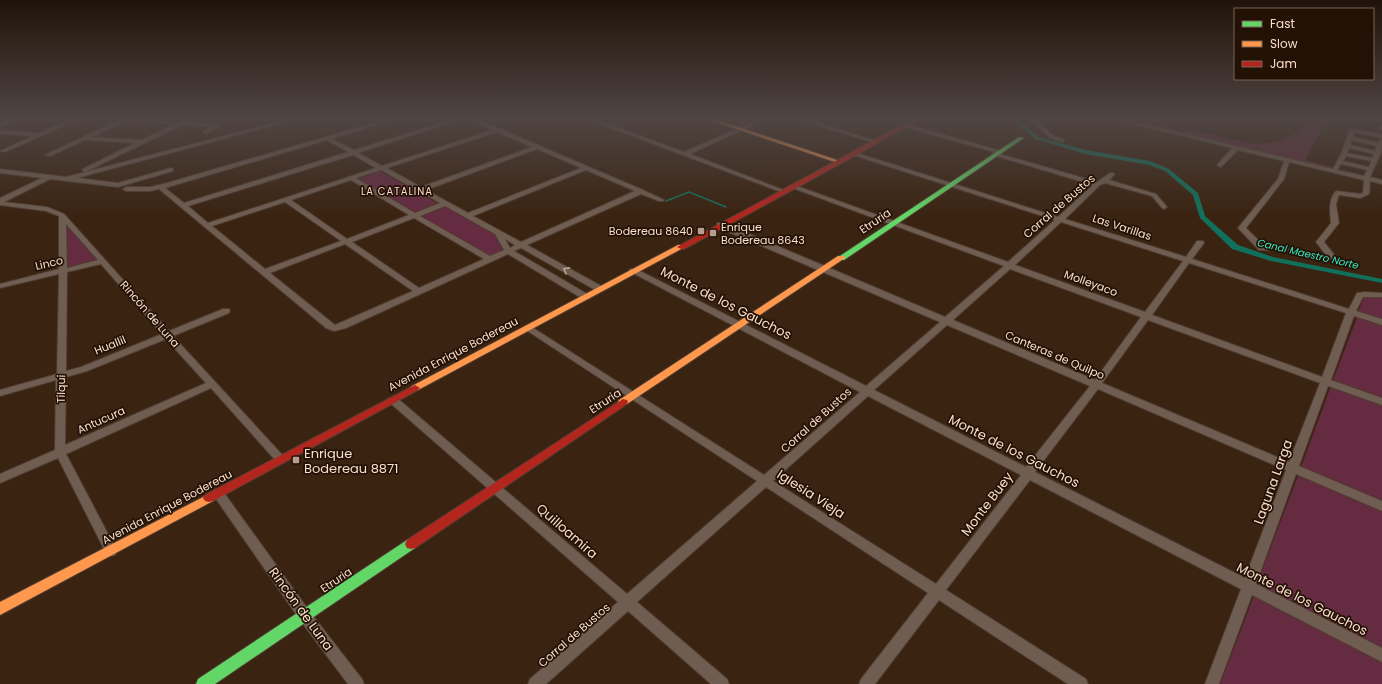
<svg xmlns="http://www.w3.org/2000/svg" width="1382" height="684" font-family="Poppins,sans-serif">
<rect width="100%" height="100%" fill="#3a2311"/>
<path fill="#652b41" d="M1120 119H1134L1178 130 1195 131 1251 144 1271 143 1282 140 1293 135 1314 119H1327L1305 160 1363 175 1359 176Z
M380 171 439 204 415 213 356 179Z
M444 206 494 233 503 251 490 257 420 215Z
M65 218 101 263 66 271Z
M1365 294 1382 298V320L1358 312Z
M1358 315 1382 323V398L1333 380Z
M1331 386 1382 404V502L1301 467Z
M1299 473 1382 508V651L1256 586Z
M1255 593 1382 659V684H1220Z"/>
<g fill="none" stroke-linecap="round" stroke-linejoin="round">
<path stroke="#11705b" stroke-width="1.5" d="M666 201 689 192 726 207"/>
<path fill="#11705b" fill-rule="evenodd" d="M1012 119H1018L1039 137 1086 150 1150 161 1169 169 1198 193 1205 216 1238 245 1273 257 1382 279V283L1271 261 1232 249 1200 218 1193 195 1165 171 1149 165 1085 154 1035 139Z"/>
<defs>
<path id="street" d="M9 119H17L0 127V123Z
M72 119H80L5 152 0 151 33 136 0 134V130L39 133Z
M121 119 180 122 186 119H193L188 122 217 124 220 126 205 134 202 132 210 127 182 125 85 172 82 170 83 169 135 143 85 140 50 156 45 155ZM126 121 174 124 142 140 92 137Z
M289 119H298L77 178 118 183 171 168 173 169V171L118 187 50 179 4 202 47 207 64 214 169 331 223 309H229L230 311 229 313 173 336 286 459 285 462 281 463 277 462 211 388 66 454 117 551 115 555 111 556 107 555 58 458 0 483V474L55 450 56 380 0 396V390L57 374 59 274 0 288V284L59 269V216L46 211 0 205V198L42 178 0 173V169L66 177ZM66 224 98 260 67 268ZM101 264 162 334 81 367 66 371 67 272ZM166 339 206 383 65 445 66 377 87 371Z
M387 119H396L332 139 354 150 454 119H463L358 153 382 166 492 130 469 119H477L643 190 664 200 663 201H659L641 194 527 245 603 287 604 289 603 291H597L521 248 514 251 589 295 590 297 589 299H583L508 254 346 328 334 331 326 328 159 189 150 191H126L123 189 126 187H150L167 183ZM497 132 532 147 421 187 387 168ZM327 140 348 152 184 203 165 188ZM537 149 581 168 468 213 426 190ZM353 155 376 168 208 223 188 206ZM381 170 440 203 415 213 356 178ZM586 170 635 191 521 242 473 216ZM351 180 409 215 347 239 291 200ZM285 202 341 241 265 269 212 226ZM445 206 495 234 504 250 490 256 420 216ZM414 218 484 259 419 288 352 242ZM505 239 515 245 510 248ZM345 244 413 291 335 325 270 273Z
M587 119H595L684 152 759 119H767L690 154 786 191 781 192Z
M798 119H807L879 142 874 143Z
M1029 119H1035L1054 136 1065 140 1062 142 1050 138Z
M1112 119H1122L1333 169 1341 154 1350 129 1382 134V138L1354 132 1353 137 1378 143 1382 139 1381 153 1370 177 1382 180V184L1370 181 1369 194 1360 198 1339 195 1336 204 1339 223 1324 242 1336 257 1332 259H1329L1316 242 1331 223C1330 211 1328 202 1335 192L1337 191 1360 194 1363 193 1364 180 1289 162 1284 179 1246 228 1264 246 1285 247 1289 249 1285 251 1262 250H1259L1238 228 1278 179 1284 161 1238 150 1222 166 1220 167 1217 165 1232 148ZM1352 140 1377 146 1375 151 1350 145ZM1349 148 1374 154 1372 158 1347 153ZM1346 156 1371 161 1369 167 1343 161ZM1341 164 1367 170 1364 176 1337 170Z
M906 124 1001 151 1002 152 1000 154 1097 182 1110 173H1114V175L1109 180 1156 194 1167 207 1164 209 1162 208 1152 196 1105 183 1100 185 1065 219 1186 257 1197 241H1203L1204 243 1192 259 1349 309 1357 293 1365 292 1382 293V297H1363L1356 311 1382 319V325L1354 316 1331 380 1382 398V405L1328 386 1299 466 1382 501V511L1296 474 1256 584 1382 648V662L1252 595 1219 684H1205L1241 589 1030 480 946 590 1086 679 1088 684H1068L939 600 875 684H859L861 679 928 593 766 487 637 602 727 679 729 684H711L628 611 546 684H528L530 679 618 602 389 402 388 400 389 398H397L627 594 757 481 523 328 527 325 530 326 764 475 860 392 629 271 630 269H636L866 386 940 322 717 227V223H723L945 317 1004 266 790 187V185H794L1008 262 1055 220 853 155V153H857L1058 217 1093 185 993 155 992 154 994 152 904 127 903 126ZM1061 222 1183 261 1145 312 1015 265ZM1189 263 1346 313 1322 377 1152 315ZM1010 269 1141 317 1095 380 953 320ZM1148 320 1320 383 1289 462 1102 383ZM947 325 1090 386 1026 467 874 390ZM1098 389 1286 470 1245 578 1035 472ZM868 396 1021 475 936 584 773 481Z
M1381 126H1382V130L1378 128Z
M218 489 222 490 310 612 362 679 364 684H348L300 620 214 496 212 493 214 490Z"/>
<path id="fast" d="M1019 137 1024 138 844 260H838L837 258Z
M411 539 415 540 417 544 415 548 215 684H196L198 679 407 540Z"/>
<path id="slow" d="M706 119H715L843 162 838 163Z
M678 245H681L685 247 418 390H412L410 388 412 386Z
M838 256H844L845 258 627 404H619L618 402 619 400Z
M209 494 213 495 215 498 213 501 0 615V602Z"/>
<path id="jam" d="M913 119H920L842 163 684 249H681L677 247Z
M415 385 420 388 418 390 213 501 209 502 205 501 203 498 205 495Z
M623 399 627 400 628 402 627 404 415 548 411 549 407 548 405 544 407 540Z"/>
</defs>
<use href="#street" stroke="#4f3d31" stroke-width="2"/>
<use href="#fast" stroke="#4f3d31" stroke-width="2"/>
<use href="#slow" stroke="#4f3d31" stroke-width="2"/>
<use href="#jam" stroke="#4f3d31" stroke-width="2"/>
<use href="#street" fill="#6f5d51" fill-rule="evenodd"/>
<use href="#fast" fill="#63d668" fill-rule="evenodd"/>
<use href="#slow" fill="#ff974d" fill-rule="evenodd"/>
<use href="#jam" fill="#b3261e" fill-rule="evenodd"/>
</g>
<defs><path id="oneway-chevron" d="M-2-3.5L2.5 0L-2 3.5" fill="none" stroke-width="1.6" stroke-linecap="round" stroke-linejoin="round"/></defs>
<use stroke="#bba495" href="#oneway-chevron" transform="translate(566 270) rotate(-151)"/>
<linearGradient id="sky" x2="0" y2="1"><stop stop-color="#201309"/><stop offset="0.55" stop-color="#4f4543"/><stop offset="1" stop-color="#4f4543" stop-opacity="0"/></linearGradient>
<rect width="1382" height="215" fill="url(#sky)"/>
<g fill="#b79d8b" stroke="#241105" stroke-width="1.5">
<rect x="697" y="227" width="8" height="8" rx="2"/>
<rect x="709" y="229" width="8" height="8" rx="2"/>
<rect x="292" y="456" width="8" height="8" rx="2"/>
</g>
<g text-anchor="middle" dominant-baseline="central" stroke-width="3.5" stroke-linejoin="round" paint-order="stroke">
<g font-size="10" letter-spacing="1" fill="#fadecc" stroke="#241105">
<text x="397" y="191">LA CATALINA</text>
</g>
<g font-size="10" font-style="italic" fill="#37ebc4" stroke="#241105">
<text transform="translate(1308 254) rotate(13)">Canal Maestro Norte</text>
</g>
<g font-size="11" fill="#fadecc" stroke="#241105">
<text transform="translate(1059 206) rotate(-41)">Corral de Bustos</text>
<text transform="translate(875 221) rotate(-34)">Etruria</text>
<text transform="translate(1122 227) rotate(18)">Las Varillas</text>
<text transform="translate(49 263) rotate(-13)">Linco</text>
<text transform="translate(1091 283) rotate(20)">Molleyaco</text>
<text transform="translate(150 314) rotate(49)">Rincón de Luna</text>
<text transform="translate(110 345) rotate(-22)">Huallil</text>
<text transform="translate(453 354) rotate(-28)">Avenida Enrique Bodereau</text>
<text transform="translate(1055 355) rotate(23)">Canteras de Quilpo</text>
<text transform="translate(61 389) rotate(-89)">Tilqui</text>
<text transform="translate(605 401) rotate(-33)">Etruria</text>
<text transform="translate(101 420) rotate(-24)">Antucura</text>
<text transform="translate(816 420) rotate(-42)">Corral de Bustos</text>
<text transform="translate(167 507) rotate(-28)">Avenida Enrique Bodereau</text>
<text transform="translate(336 580) rotate(-34)">Etruria</text>
<text transform="translate(574 635) rotate(-41)">Corral de Bustos</text>
</g>
<g font-size="11" fill="#fadecc" stroke="#241105" text-anchor="start">
<text x="721" y="227">Enrique<tspan x="721" dy="13">Bodereau 8643</tspan></text>
<text x="693" y="231" text-anchor="end">Bodereau 8640</text>
</g>
<g font-size="13" fill="#fadecc" stroke="#241105">
<text transform="translate(726 303) rotate(27)">Monte de los Gauchos</text>
<text transform="translate(1014 451) rotate(27)">Monte de los Gauchos</text>
<text transform="translate(1273 482) rotate(-70)">Laguna Larga</text>
<text transform="translate(811 494) rotate(33)">Iglesia Vieja</text>
<text transform="translate(987 504) rotate(-53)">Monte Buey</text>
<text transform="translate(567 531) rotate(41)">Quilloamira</text>
<text transform="translate(1302 599) rotate(27)">Monte de los Gauchos</text>
<text transform="translate(301 609) rotate(54)">Rincón de Luna</text>
</g>
<g font-size="13" fill="#fadecc" stroke="#241105" text-anchor="start">
<text x="304" y="453">Enrique<tspan x="304" dy="15">Bodereau 8871</tspan></text>
</g>
</g>
<rect x="1234" y="8" width="140" height="72" fill="#241105" stroke="#7a6355"/>
<rect x="1242" y="21" width="20" height="6" fill="#63d668" stroke="#7a6355"/>
<text x="1270" y="28" font-size="12" fill="#fadecc">Fast</text>
<rect x="1242" y="41" width="20" height="6" fill="#ff974d" stroke="#7a6355"/>
<text x="1270" y="48" font-size="12" fill="#fadecc">Slow</text>
<rect x="1242" y="61" width="20" height="6" fill="#b3261e" stroke="#7a6355"/>
<text x="1270" y="68" font-size="12" fill="#fadecc">Jam</text>
</svg>
